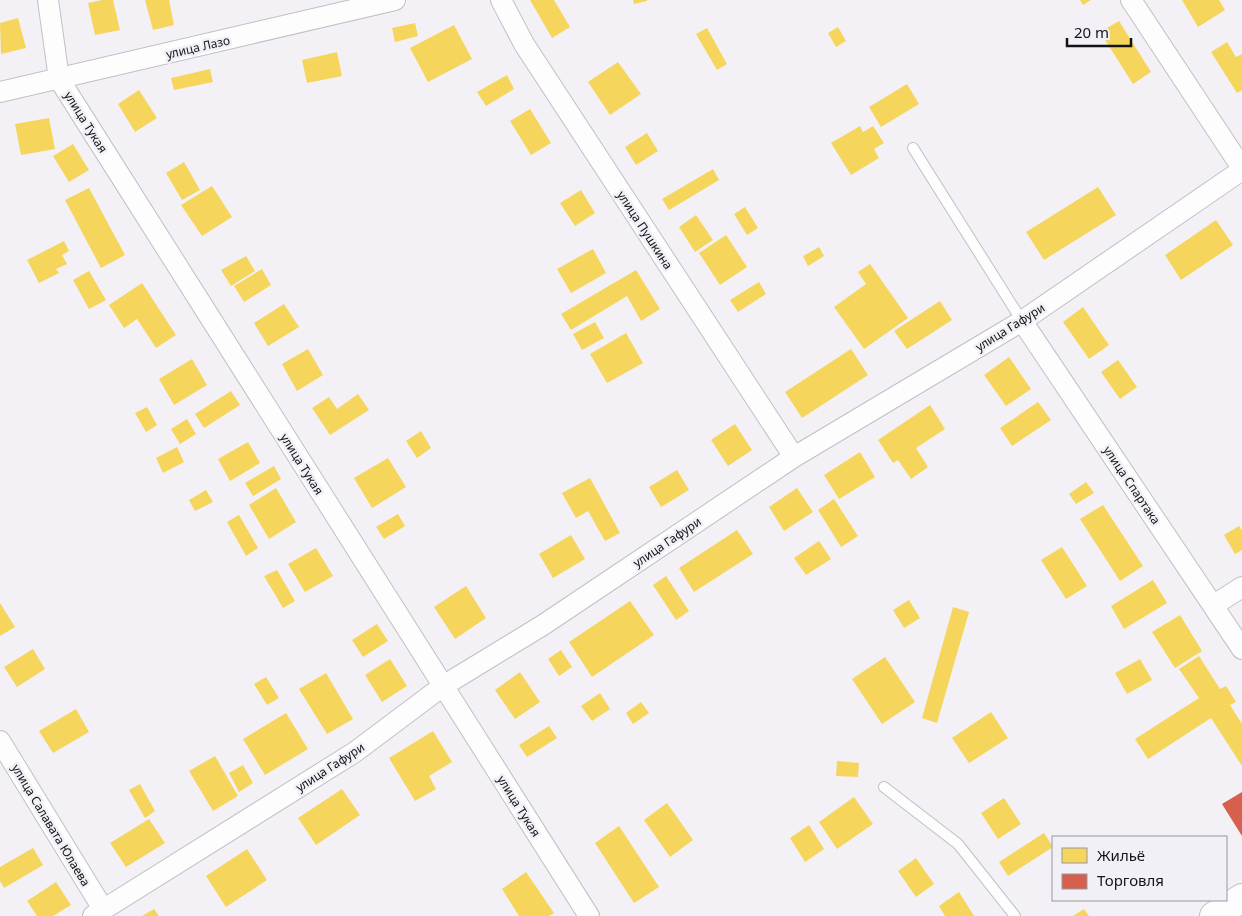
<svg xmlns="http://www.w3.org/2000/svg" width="1242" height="916" font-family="'Noto Sans',sans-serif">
<rect width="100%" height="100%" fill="#f3f1f6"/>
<path fill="#f6d55c" d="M102 0H113L120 30 95 35 88 3Z
M145 0H169L174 25 153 30Z
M530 0H554L570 27 552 38Z
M633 0H647V1L634 4Z
M1080 0H1091L1083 5Z
M1182 0H1219L1225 10 1198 27Z
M18 18 26 48 1 54 0 23Z
M1119 21 1151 72 1133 84 1100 32Z
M415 23 418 36 395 42 392 28Z
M454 25 472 59 428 82 410 48Z
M838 27 846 41 836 47 828 33Z
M707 28 727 64 717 70 696 34Z
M1227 42 1236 57 1242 54V90L1237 93 1211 52Z
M337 52 342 76 307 83 302 60Z
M618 62 641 94 610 115 588 82Z
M210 69 213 82 174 90 171 78Z
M507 75 514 89 486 106 477 92Z
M907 84 919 104 881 127 869 107Z
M139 90 157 118 135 132 118 104Z
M530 109 551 143 531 155 510 121Z
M49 118 55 149 21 155 15 124Z
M860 126 863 132 873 126 884 143 874 149 879 158 851 175 831 143Z
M647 133 658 151 636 165 625 147Z
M73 144 89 170 69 182 53 156Z
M184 162 200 190 182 200 166 173Z
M713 169 719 180 669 210 662 199Z
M212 186 232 217 202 236 181 205Z
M1098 187 1116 215 1044 260 1026 232Z
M89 188 125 255 101 268 65 200Z
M581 190 595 213 575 226 560 203Z
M745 207 758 228 747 235 734 214Z
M696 215 713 240 695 252 679 227Z
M1216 220 1233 245 1181 280 1165 255Z
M726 235 747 267 720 285 699 253Z
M64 241 69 251 62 255 67 264 56 269 59 273 39 283 27 260Z
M819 247 824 256 808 266 803 256Z
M593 249 606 273 571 293 557 269Z
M246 256 255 271 231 286 221 270Z
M870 264 908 318 864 349 834 307 866 284 858 272Z
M262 269 271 285 244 302 234 286Z
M636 270 660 309 641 321 627 296 571 330 561 314Z
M89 271 106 300 89 309 73 280Z
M759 282 766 294 738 312 730 300Z
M142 283 176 335 156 348 137 319 124 328 109 305Z
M940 301 952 320 907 349 894 331Z
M284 304 299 327 268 346 254 323Z
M1083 307 1109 345 1089 359 1063 322Z
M595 322 604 338 582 350 573 334Z
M626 333 643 363 607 383 590 354Z
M308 349 323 375 297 391 282 364Z
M851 349 868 375 802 418 785 392Z
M1009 357 1031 389 1006 406 984 375Z
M192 359 207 385 174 405 159 379Z
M1118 360 1137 387 1120 399 1101 372Z
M231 391 240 405 204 428 195 414Z
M358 394 369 410 330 435 312 408 329 397 337 409Z
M1038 402 1051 420 1012 446 1000 428Z
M930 405 945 429 916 448 928 467 911 479 898 460 893 463 878 440Z
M147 407 157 425 146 432 135 413Z
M187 419 196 434 180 444 171 429Z
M735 424 752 450 728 466 711 440Z
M421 431 431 448 417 458 406 441Z
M248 442 260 463 230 481 218 459Z
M177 447 184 462 163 473 156 458Z
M860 452 875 477 839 499 824 475Z
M388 458 406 487 372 508 354 478Z
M274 466 281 479 253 496 245 483Z
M677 470 689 490 661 507 649 487Z
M590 478 620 533 605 541 588 511 576 518 562 493Z
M1086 482 1094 493 1076 504 1069 494Z
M276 488 296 522 269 539 249 505Z
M797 488 813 512 784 531 769 507Z
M206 490 213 502 195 511 189 500Z
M834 499 858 536 841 547 818 510Z
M1103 505 1143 566 1120 581 1080 519Z
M398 514 405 526 384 539 376 527Z
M239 515 258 548 246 556 227 522Z
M1239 526 1242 531V550L1235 554 1224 535Z
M737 530 753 554 694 592 679 568Z
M571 535 585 559 553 578 539 554Z
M819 541 831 559 806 575 794 558Z
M1062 547 1087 586 1066 599 1041 560Z
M316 548 333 576 305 592 288 564Z
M277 570 295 601 283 608 264 576Z
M666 576 689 611 676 620 653 585Z
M1153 580 1167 603 1124 629 1111 606Z
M466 586 486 618 455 639 434 607Z
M909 600 920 618 904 628 893 610Z
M630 601 654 635 592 677 569 642Z
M0 603 15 627 0 636Z
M953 607 969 612 937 723 922 718Z
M1180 615 1202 651 1175 668 1152 632Z
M377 624 388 641 363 657 352 640Z
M33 649 45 669 17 687 4 667Z
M561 650 572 667 559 676 548 659Z
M1199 656 1220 689 1226 686 1236 702 1230 705 1242 724V766L1211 718 1148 759 1135 739 1199 698 1179 669Z
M885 657 915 702 882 724 852 679Z
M390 659 407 686 382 702 365 675Z
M1140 659 1152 680 1127 694 1115 673Z
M520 672 540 702 515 719 495 690Z
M326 673 353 719 327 734 299 689Z
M266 677 279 698 267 705 254 684Z
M600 693 610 709 592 721 581 706Z
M641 702 649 713 633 724 626 713Z
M76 709 89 732 53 753 39 731Z
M991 712 1008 738 969 763 952 738Z
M286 713 308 749 265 775 243 739Z
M549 726 557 738 527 757 519 745Z
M433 731 452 762 429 776 436 789 415 801 389 758Z
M215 756 238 796 213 811 189 771Z
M837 761 859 763 858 777 836 776Z
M243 765 253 783 239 792 229 773Z
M140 784 155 811 145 818 129 790Z
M342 789 360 815 316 845 298 818Z
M854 797 873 824 837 849 819 822Z
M1004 798 1021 824 998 839 981 813Z
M667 803 693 840 670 857 644 820Z
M149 819 165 843 126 867 110 843Z
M809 825 824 849 805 862 790 838Z
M619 826 659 887 634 903 595 843Z
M1044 833 1053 847 1008 876 999 862Z
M33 848 43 865 4 888 0 881V867Z
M247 849 267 880 226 907 206 876Z
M916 858 934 884 916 897 898 871Z
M526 872 554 913 549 916H519L502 889Z
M56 882 71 905 53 916H37L27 901Z
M959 892 974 916H945L939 906Z
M154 909 159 916H142Z
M1084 909 1089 916H1073Z"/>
<path fill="#d6604d" d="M1242 792V836L1222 804Z"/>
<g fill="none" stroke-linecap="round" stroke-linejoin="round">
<defs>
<path id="lane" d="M913 148 1022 321
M884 787 958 844 1015 916"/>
<path id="street" d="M48 0 59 79 589 916
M501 0 524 44 794 457
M1131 0 1242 168
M0 92 395 0
M1022 321 1242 649
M1214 605 1242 587
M0 741 103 909
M93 916 355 752 443 686 543 625 794 457 1022 321 1242 170"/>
<path id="secondary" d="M1214 916 1242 898"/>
</defs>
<use href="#lane" stroke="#c0bfc2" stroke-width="12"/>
<use href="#street" stroke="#c0bfc2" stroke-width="22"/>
<use href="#secondary" stroke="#c0bfc2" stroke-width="30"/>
<use href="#lane" stroke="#fdfdfe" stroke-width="10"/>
<use href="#street" stroke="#fdfdfe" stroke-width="20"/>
<use href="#secondary" stroke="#fdfdfe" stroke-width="28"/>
</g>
<g text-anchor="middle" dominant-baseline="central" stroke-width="5" stroke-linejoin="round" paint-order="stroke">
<g font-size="12" fill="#141316" stroke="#f2f0f7">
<text transform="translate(198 47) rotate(-13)">улица Лазо</text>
<text transform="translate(86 122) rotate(58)">улица Тукая</text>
<text transform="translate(645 230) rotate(57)">улица Пушкина</text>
<text transform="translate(1010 327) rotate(-32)">улица Гафури</text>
<text transform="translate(302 464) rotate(58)">улица Тукая</text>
<text transform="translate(1132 485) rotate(56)">улица Спартака</text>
<text transform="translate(667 542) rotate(-34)">улица Гафури</text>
<text transform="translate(330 767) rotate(-33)">улица Гафури</text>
<text transform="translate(519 806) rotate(58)">улица Тукая</text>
<text transform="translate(51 825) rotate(59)">улица Салавата Юлаева</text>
</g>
</g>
<rect x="1052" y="836" width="175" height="65" fill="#f2f0f7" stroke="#99989d"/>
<rect x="1062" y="848" width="25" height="15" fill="#f6d55c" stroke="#99989d"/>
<text x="1097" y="861" font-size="15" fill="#141316">Жильё</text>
<rect x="1062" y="874" width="25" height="15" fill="#d6604d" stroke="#99989d"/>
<text x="1097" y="886" font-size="15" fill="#141316">Торговля</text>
<path d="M1067 38v8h64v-8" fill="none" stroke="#141316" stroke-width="2.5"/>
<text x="1074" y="38" font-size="15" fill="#141316" stroke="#f2f0f7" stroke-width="4" paint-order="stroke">20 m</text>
</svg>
